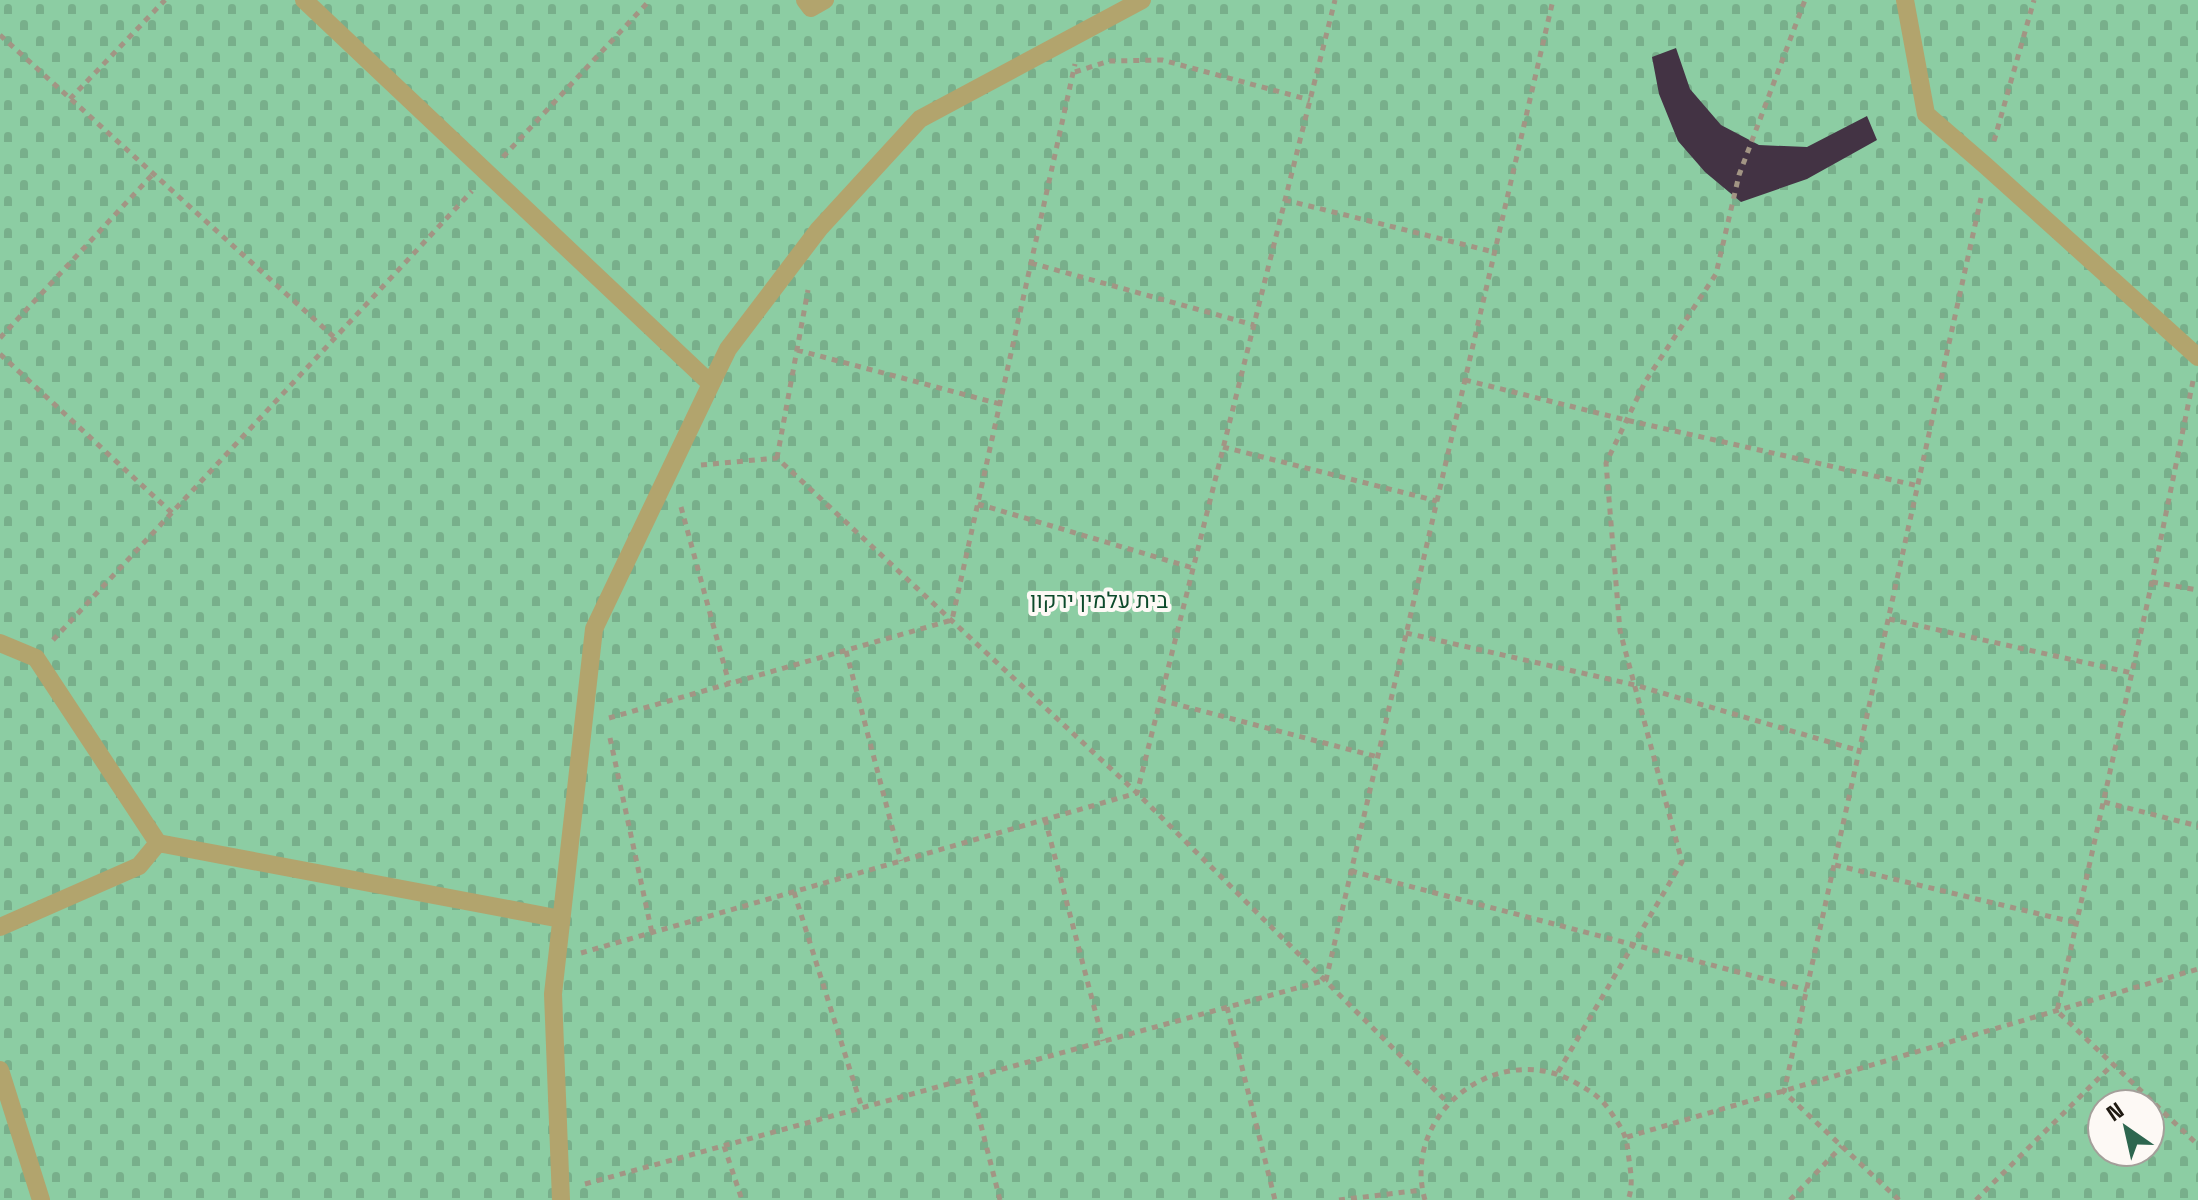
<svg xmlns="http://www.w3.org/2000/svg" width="2198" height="1200" font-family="'Space Grotesk',Heebo,sans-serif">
<defs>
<pattern id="cemetery-stones" width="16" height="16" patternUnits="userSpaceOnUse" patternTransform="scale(2)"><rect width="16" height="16" fill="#8ccda3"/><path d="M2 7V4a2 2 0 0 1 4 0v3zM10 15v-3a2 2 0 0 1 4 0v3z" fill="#78af8b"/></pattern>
</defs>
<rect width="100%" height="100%" fill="#fce9d3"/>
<path fill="url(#cemetery-stones)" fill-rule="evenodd" d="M0 0H2198V1200H0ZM2102 1104H2150V1152H2102Z"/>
<path fill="#433344" d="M1676 48 1690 89 1721 125 1759 145 1807 147 1867 116 1877 140 1807 179 1741 202 1705 172 1678 141 1659 94 1652 57Z"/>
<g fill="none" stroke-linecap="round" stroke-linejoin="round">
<path stroke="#a29584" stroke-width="5" stroke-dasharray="6 6" stroke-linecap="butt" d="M0 35 335 338
M1075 72 1109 61 1162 60 1310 100
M70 99 165 0
M1994 141 2034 0
M503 157 650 0
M1285 200 1494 252
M1031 263 1254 325
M0 338 153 174
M797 350 1000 404
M0 354 172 513
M1465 380 1626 420 1919 486
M2193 381 2152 582 2057 1011 2198 1145
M1223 447 1437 501
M777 458 808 290
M701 465 777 458 1137 793 1448 1103
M978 504 1193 568
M681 507 729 683
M2152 582 2198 590
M1889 619 2132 673
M1406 633 1635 685 1860 751
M53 640 472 191
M846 651 901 861
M1160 700 1378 757
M609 718 952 620 1075 64
M610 738 652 933
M2104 802 2198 826
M1045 819 1103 1041
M1835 865 2077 923
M1351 871 1807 990
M794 892 862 1108
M581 953 1137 793 1335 0
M1227 1007 1275 1200
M1558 1072 1682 862 1620 631 1606 463 1645 382 1716 274 1739 175 1805 0
M969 1078 1000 1200
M1627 1137 2198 969
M724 1146 742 1200
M585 1184 1326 980 1553 0
M1339 1200 1422 1190
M1425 1200C1400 1113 1499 1038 1576 1083 1592 1092 1602 1098 1612 1114 1621 1127 1627 1136 1628 1152 1630 1168 1634 1185 1628 1200
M1790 1200 1842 1146
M1899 1200 1784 1092 1981 198
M1976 1200 2113 1064"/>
<path stroke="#b2a46d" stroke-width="18" d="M304 0 711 384
M805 0 811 8 825 0
M1905 0 1926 114 1986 166 2198 357
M0 643 36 658 158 843 561 919
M0 927 139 866 158 843
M0 1070 41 1200
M561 1200 553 994 594 629 711 384 728 349 819 229 920 119 1142 0"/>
</g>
<g text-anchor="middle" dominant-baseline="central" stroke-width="8" stroke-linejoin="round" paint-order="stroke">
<g font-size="22" fill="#0d4a2b" stroke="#fdf9f5">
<text x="1099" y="600">בית עלמין ירקון</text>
</g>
</g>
<g transform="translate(2126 1128) rotate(326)"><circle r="38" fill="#fdf9f5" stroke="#a49f9a" stroke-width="2"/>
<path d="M0-6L14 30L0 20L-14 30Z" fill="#2d664f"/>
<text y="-12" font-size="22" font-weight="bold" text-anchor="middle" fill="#1f1911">N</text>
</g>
</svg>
